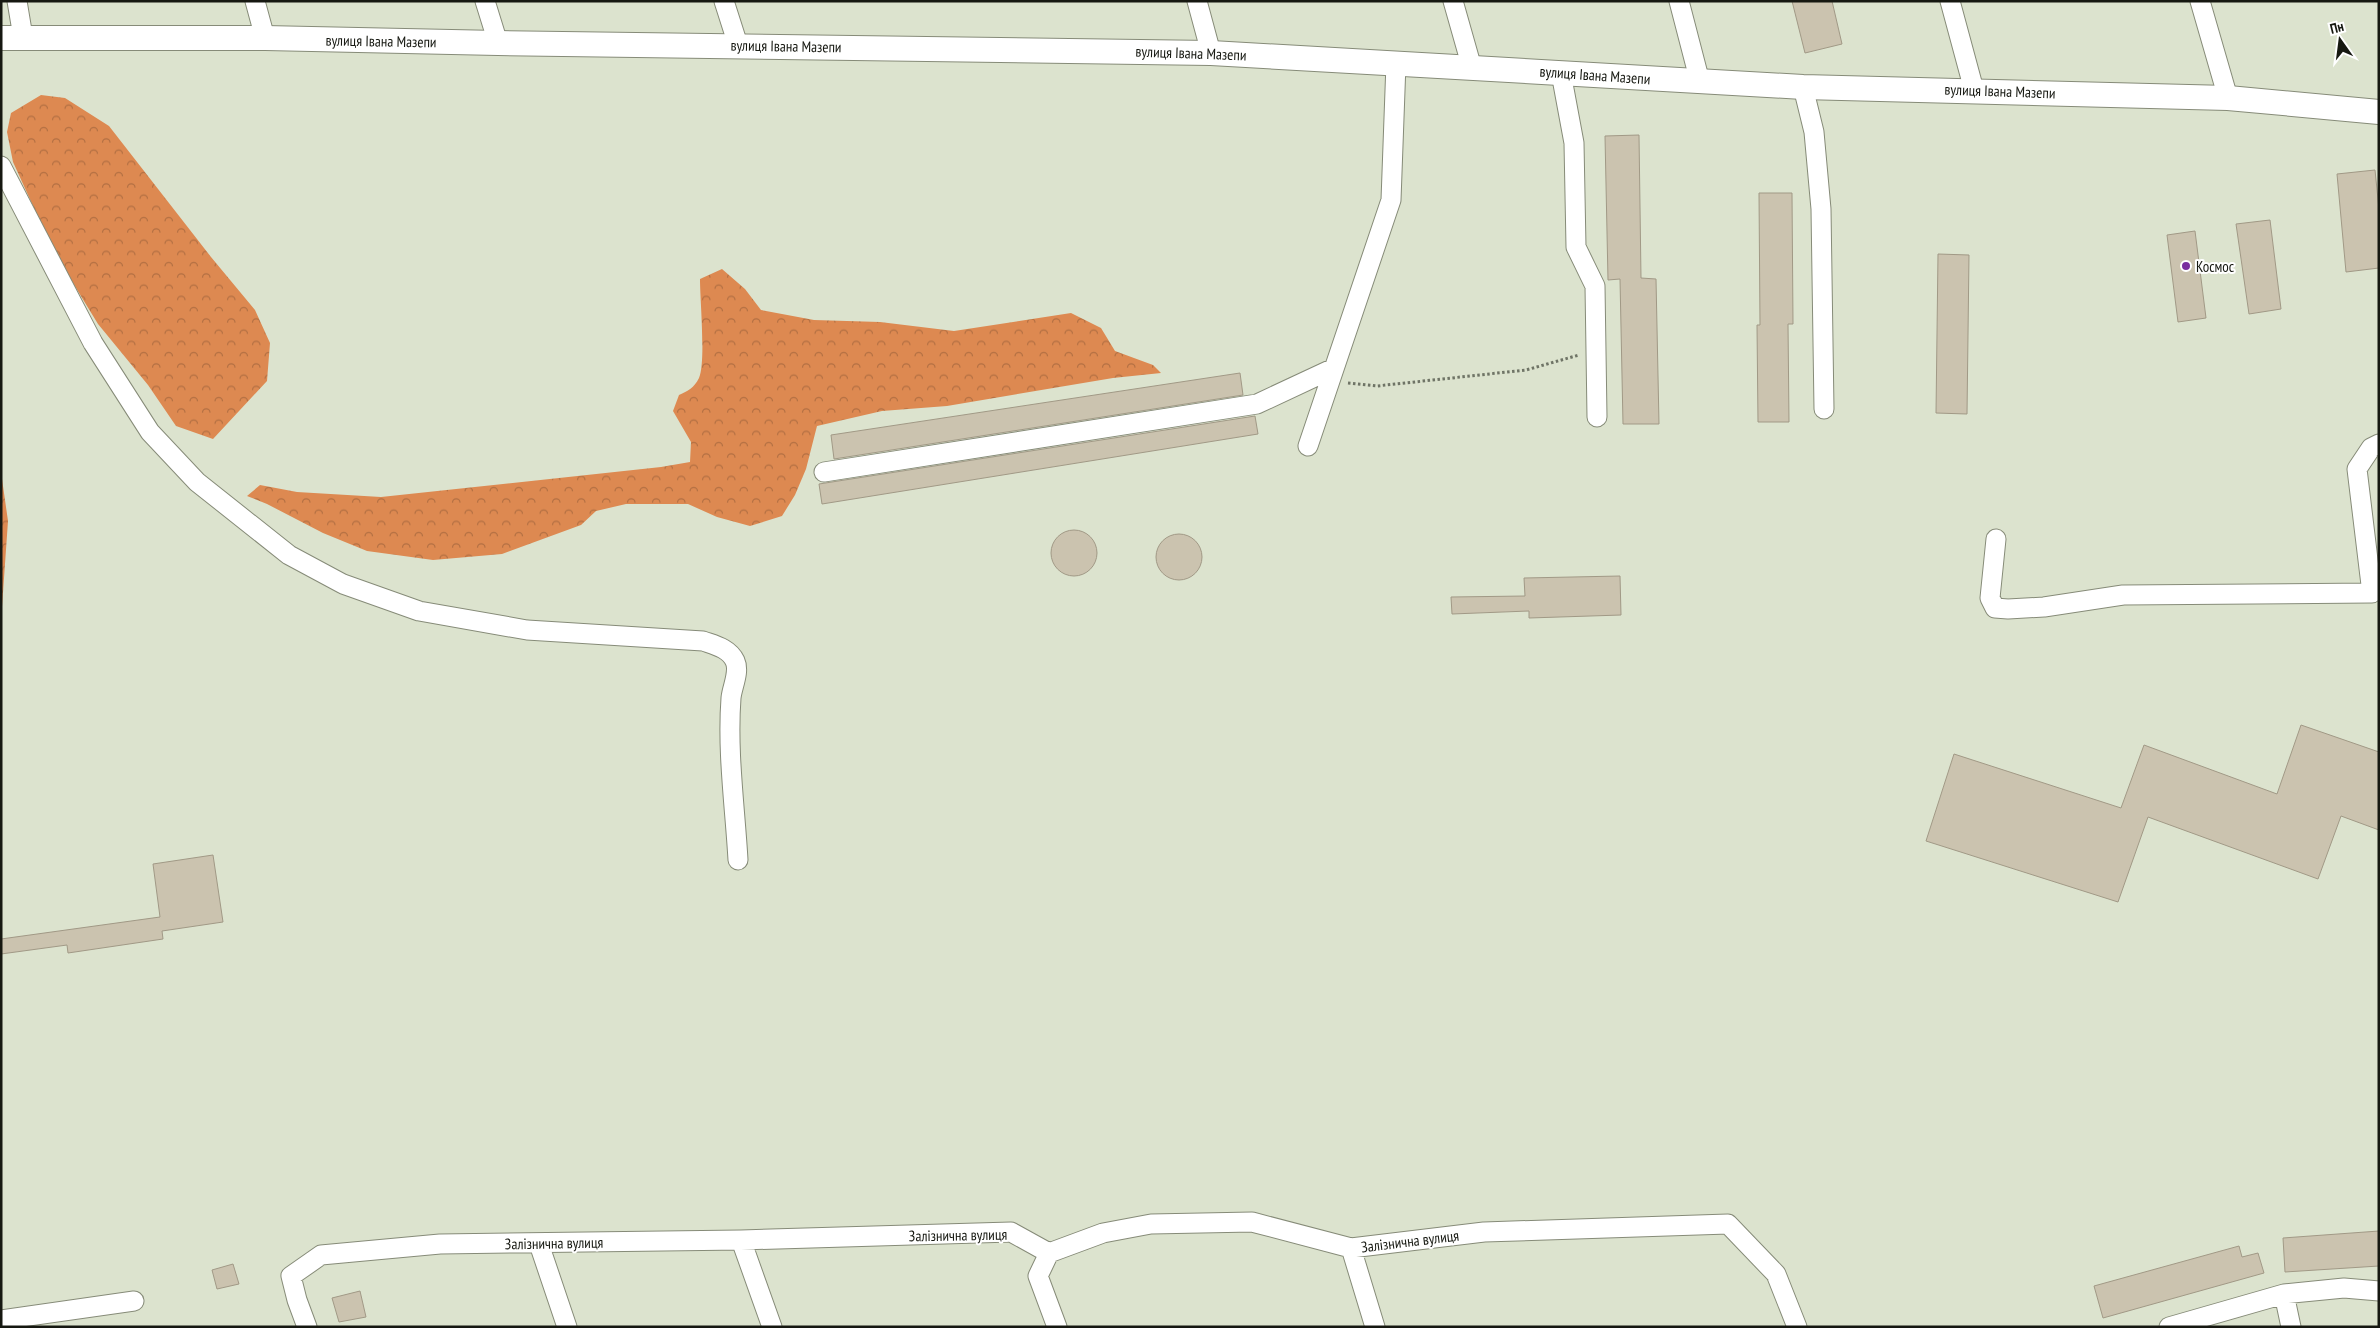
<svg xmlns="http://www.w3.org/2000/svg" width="2380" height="1328" font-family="'PT Sans Narrow',sans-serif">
<defs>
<pattern id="forest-crowns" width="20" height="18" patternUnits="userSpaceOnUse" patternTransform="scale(1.25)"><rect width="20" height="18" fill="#dd8951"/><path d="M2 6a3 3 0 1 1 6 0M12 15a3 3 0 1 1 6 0" fill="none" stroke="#b26f42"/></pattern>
</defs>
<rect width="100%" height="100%" fill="#dce3ce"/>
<path fill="url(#forest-crowns)" d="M41 95 65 98 109 126 211 257 255 310 270 343 267 381 213 439 176 426 148 385 98 324 54 252 13 162 7 132 11 113Z
M722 269 745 289 761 310 814 320 880 322 954 331 1071 313 1101 328 1115 351 1153 365 1161 373 1113 378 947 406 882 411 817 426 806 469 795 495 782 516 750 526 717 517 688 504H626L596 511 581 525 502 554 433 560 367 551 323 533 267 504 247 496 260 485 297 492 381 497 661 467 690 462 691 442 673 411 679 395C688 391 694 388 699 378 706 362 700 300 700 279Z
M1 472 8 521 1 621Z"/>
<path fill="#cbc3af" stroke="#a19986" d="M1792 1H1832L1842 44 1805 53Z
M1639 135 1641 278 1656 279 1659 424H1623L1620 279 1608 280 1605 136Z
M2375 170 2379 209V268L2346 272 2337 174Z
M1759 193H1792L1793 324H1788L1789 422H1758L1757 325H1760Z
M2270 220 2281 309 2249 314 2236 224Z
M2195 231 2206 318 2178 322 2167 235Z
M1938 254 1969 255 1967 414 1936 413Z
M1240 373 1243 395 834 459 831 435Z
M1255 416 1258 434 822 504 819 484Z
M1051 553a23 23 0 1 1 46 0a23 23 0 1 1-46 0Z
M1156 557a23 23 0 1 1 46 0a23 23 0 1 1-46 0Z
M1620 576 1621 615 1529 618V611L1452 614 1451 597 1525 596 1524 578Z
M2301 725 2379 752V830L2341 816 2318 879 2148 817 2118 902 1926 841 1954 754 2121 808 2144 745 2277 794Z
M213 855 223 922 162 931 163 939 68 953 67 945 1 954V939L160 917 153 864Z
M2379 1231V1266L2285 1272 2283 1238Z
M2239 1246 2242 1257 2258 1253 2264 1273 2103 1318 2094 1286Z
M233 1264 239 1284 217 1289 212 1270Z
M360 1291 366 1317 339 1322 332 1298Z"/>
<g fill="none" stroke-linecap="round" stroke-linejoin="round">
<defs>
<path id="minor" d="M17 1 23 37
M255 1 265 38
M485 1 498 43
M724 1 738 45
M1197 1 1211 53
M1453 1 1472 68
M1679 1 1700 82
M1950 1 1974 90
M2200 1 2228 98
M1561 73 1574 143 1576 247 1595 286 1597 417
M1803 87 1814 132 1821 209 1824 409
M1 166 93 343 150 432 197 482 289 555 343 584 419 611 527 630 703 641C714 645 729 648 735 661 740 672 732 687 731 698 727 752 735 807 738 860
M1308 446 1391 200 1396 63
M824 472 1257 404 1334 368
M1996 539 1990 598 1995 608 2008 609 2044 607 2123 595 2372 593 2357 469 2371 448 2379 444
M741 1240 772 1327
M539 1244 567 1327
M1351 1248 1375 1327
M1049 1253 1038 1276 1057 1327
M2284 1294 2291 1327
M1 1320 134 1301
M307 1327 297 1300 291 1276 321 1255 440 1244 741 1240 1011 1232 1049 1253 1103 1233 1151 1224 1252 1222 1351 1248 1484 1232 1728 1224 1776 1274 1797 1327
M2169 1327 2284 1294 2344 1288 2379 1291"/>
<path id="major" d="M1 38H265L498 43 1211 53 1803 87 2228 98 2379 112"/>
</defs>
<use href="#minor" stroke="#868b78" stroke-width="21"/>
<use href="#major" stroke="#868b78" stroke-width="26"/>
<path stroke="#6f7466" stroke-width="3" stroke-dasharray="2.5 2.5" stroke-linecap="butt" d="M1348 383 1377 386 1526 370 1579 355"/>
<use href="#minor" stroke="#fff" stroke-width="19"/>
<use href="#major" stroke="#fff" stroke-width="24"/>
</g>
<circle fill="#7a2e9f" stroke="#fff" stroke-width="2" cx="2186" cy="266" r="5"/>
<g text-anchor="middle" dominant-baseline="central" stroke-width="4" stroke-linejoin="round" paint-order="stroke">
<g font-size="15" fill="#161811" stroke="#fff">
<text transform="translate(381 41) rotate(1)">вулиця Івана Мазепи</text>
<text transform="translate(786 46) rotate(1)">вулиця Івана Мазепи</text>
<text transform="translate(1191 53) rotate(2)">вулиця Івана Мазепи</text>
<text transform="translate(1595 75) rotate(4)">вулиця Івана Мазепи</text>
<text transform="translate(2000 91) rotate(2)">вулиця Івана Мазепи</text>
<text transform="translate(958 1235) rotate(-1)">Залізнична вулиця</text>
<text transform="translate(1410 1241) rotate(-7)">Залізнична вулиця</text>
<text transform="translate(554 1243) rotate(-1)">Залізнична вулиця</text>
</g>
<g font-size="15" fill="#161811" stroke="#fff" text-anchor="start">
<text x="2196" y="266">Космос</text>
</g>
</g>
<rect width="2380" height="1328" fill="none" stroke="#161811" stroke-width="5"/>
<g transform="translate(2340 40) rotate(346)" stroke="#ffffff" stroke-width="4" paint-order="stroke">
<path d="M0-4L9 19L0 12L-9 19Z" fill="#161811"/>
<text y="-8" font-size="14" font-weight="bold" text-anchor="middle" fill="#161811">Пн</text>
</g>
</svg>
